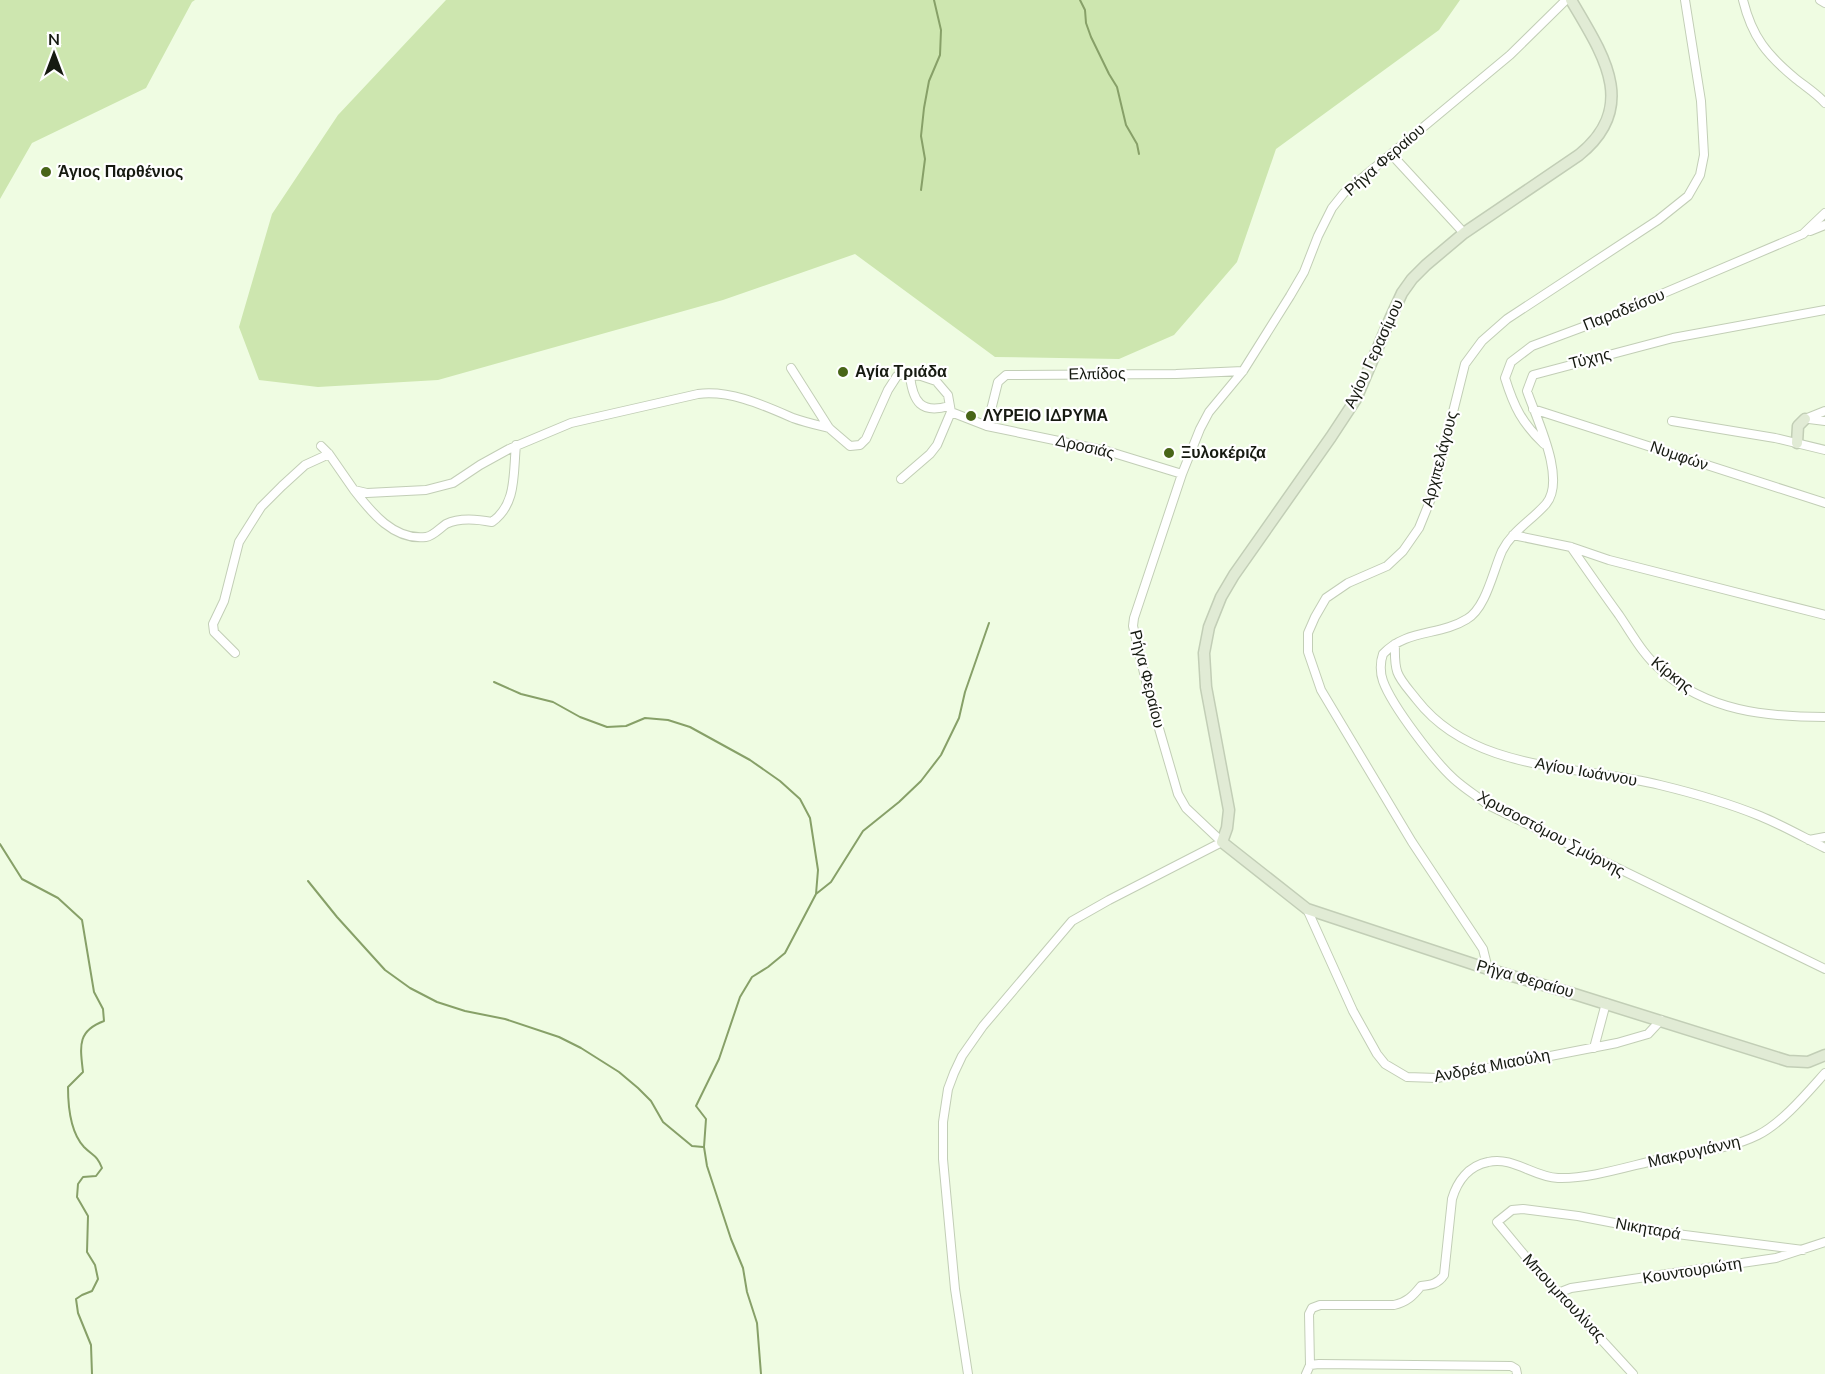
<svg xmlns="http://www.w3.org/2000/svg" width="1825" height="1374" font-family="'Nunito Sans',sans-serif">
<rect width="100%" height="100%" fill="#effce2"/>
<path fill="#cde6af" d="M0 0H195L192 2 146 88 32 143 0 199Z
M446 0H1460L1439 30 1276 149 1237 262 1174 335 1119 359 995 357 855 254 723 300 438 380 318 387 259 380 239 327 272 214 338 115Z"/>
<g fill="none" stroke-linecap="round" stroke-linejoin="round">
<path stroke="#87a068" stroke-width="2" d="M1080 0 1085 10 1086 23 1091 37 1109 74 1117 87 1126 125 1137 144 1139 154
M921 190 925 159 921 136 924 108 929 81 940 55 941 30 934 0
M494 682 521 694 553 702 580 717 607 727 626 726 645 718 668 720 690 727 750 760 780 781 800 799 810 818 818 870 816 894 785 953 768 967 752 977 740 997 719 1059 696 1106 706 1119 704 1147 707 1166 731 1239 743 1268 747 1292 757 1323 761 1374
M0 844 22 879 58 898 82 920 94 992 103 1009 104 1021C77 1031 80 1046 83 1072L68 1087C68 1106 70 1132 84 1147 93 1156 97 1155 102 1168L96 1176 83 1177 78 1184 77 1197 88 1216 87 1252 95 1265 98 1279 92 1291 82 1295 76 1299 78 1313 91 1345 92 1374
M308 881 337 917 385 970 410 988 437 1002 465 1011 505 1019 559 1037 581 1048 619 1072 638 1088 651 1101 663 1122 692 1146 703 1147
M816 894 831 882 863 831 899 802 921 781 941 755 959 718 965 692 989 623"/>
<defs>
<path id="street" d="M1743 0C1752 37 1767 55 1796 79 1806 87 1817 94 1825 103
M1820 0 1825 3
M1392 155 1464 233
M1810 231 1825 225
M1825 310 1673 338 1533 375 1527 391C1536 418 1567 479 1546 504 1531 521 1512 531 1502 551 1493 571 1486 608 1467 619 1440 636 1406 629 1383 654 1380 662 1380 673 1383 681 1392 706 1435 762 1454 779 1465 789 1477 796 1488 805L1825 969
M791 368 829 428 850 446 860 445 866 439 888 390 897 376 903 374 921 376 936 381 948 395 951 412 987 426 1107 451 1182 474
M910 376C913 402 921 414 949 406
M1533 409 1825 503
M1805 419 1825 411
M1809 419 1825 421
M1672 421 1775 438 1825 450
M987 426 998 382 1006 375 1176 374 1243 371
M1544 444C1522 423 1514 407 1505 378L1511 362 1532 346 1591 324 1803 234 1825 213
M321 446 329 454 354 490 367 493 426 490 453 483 480 465 509 449 571 423 698 394C731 390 763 405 793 418 804 422 817 425 829 428
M901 479 930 454 937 445 951 412
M354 490C371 512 394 541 426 537 433 536 440 528 446 524 460 517 477 519 492 522 517 504 513 474 516 445
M1513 535 1571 547 1609 560 1825 615
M1571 547C1587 570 1603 593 1619 615 1632 634 1643 655 1661 670 1707 711 1766 717 1825 717
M1395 644C1394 676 1398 676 1417 700 1474 773 1579 765 1660 785 1693 793 1728 803 1760 816 1782 825 1803 837 1825 848
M235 653 214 632 213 624 224 601 239 542 261 507 282 486 305 465 329 454
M1809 840 1825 837
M1307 909 1353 1011 1377 1054 1385 1064 1407 1077 1437 1078 1617 1043 1648 1034 1661 1020
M1488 969 1483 949 1412 842 1321 690 1308 652V633L1315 617 1326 598 1348 583 1387 566 1403 551 1419 528 1432 496 1465 364 1482 341 1507 319 1658 220 1688 196 1700 175 1704 155 1701 101 1685 0
M1594 1048 1606 1003
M1558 1293 1571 1288 1776 1258 1825 1242
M1310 1365 1309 1314 1312 1308 1320 1305H1394C1407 1302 1413 1296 1421 1286 1431 1285 1438 1284 1444 1275L1452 1199C1457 1182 1468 1166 1488 1162 1513 1156 1533 1177 1558 1178 1590 1179 1629 1166 1661 1159 1693 1152 1728 1150 1758 1135 1782 1123 1807 1093 1825 1073
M968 1374 955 1289 943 1159V1122L948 1089 954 1073 962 1056 983 1026 1072 921 1109 900 1222 842 1186 808 1178 794 1149 694 1133 626 1134 618 1182 474 1200 429 1209 412 1243 371 1290 296 1304 272 1318 236 1332 208 1344 193 1510 55 1566 0
M1306 1374 1310 1365 1319 1364 1511 1366 1516 1369 1517 1374
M1633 1374 1531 1263 1497 1222 1512 1210 1523 1209 1578 1216 1661 1232 1803 1250"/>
<path id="secondary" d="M1571 0C1602 53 1640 106 1579 155L1464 233 1426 265 1412 279 1402 293 1390 319 1356 399 1331 437 1234 575 1221 597 1209 627 1204 653 1206 687 1229 810 1227 828 1222 842 1307 909 1488 969 1571 993 1788 1061 1808 1062 1825 1055
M1797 443 1798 426 1805 419"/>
</defs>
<use href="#street" stroke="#c2ceb6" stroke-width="10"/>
<use href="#secondary" stroke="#c2ceb6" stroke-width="13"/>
<use href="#street" stroke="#fff" stroke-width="8"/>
<use href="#secondary" stroke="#e1ebd5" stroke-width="10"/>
</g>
<g fill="#486518" stroke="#fff" stroke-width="2">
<circle cx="46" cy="172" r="6"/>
<circle cx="843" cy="372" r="6"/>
<circle cx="971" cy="416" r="6"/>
<circle cx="1169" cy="453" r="6"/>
</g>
<g text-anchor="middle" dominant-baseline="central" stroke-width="4.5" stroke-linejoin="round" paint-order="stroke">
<g font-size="16" fill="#161a11" stroke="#fff">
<text transform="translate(1385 160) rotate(-41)">Ρήγα Φεραίου</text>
<text transform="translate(1624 310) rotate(-22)">Παραδείσου</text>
<text transform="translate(1374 354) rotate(-65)">Αγίου Γερασίμου</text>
<text transform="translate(1590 359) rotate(-14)">Τύχης</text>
<text transform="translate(1097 374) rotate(-1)">Ελπίδος</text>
<text transform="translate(1085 447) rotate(13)">Δροσιάς</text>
<text transform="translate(1679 456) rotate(19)">Νυμφών</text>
<text transform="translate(1440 459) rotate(-75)">Αρχιπελάγους</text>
<text transform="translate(1672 675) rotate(38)">Κίρκης</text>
<text transform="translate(1147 679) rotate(76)">Ρήγα Φεραίου</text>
<text transform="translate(1586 772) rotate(10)">Αγίου Ιωάννου</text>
<text transform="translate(1551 834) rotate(28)">Χρυσοστόμου Σμύρνης</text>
<text transform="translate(1525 979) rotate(16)">Ρήγα Φεραίου</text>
<text transform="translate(1492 1066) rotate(-11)">Ανδρέα Μιαούλη</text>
<text transform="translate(1694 1152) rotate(-13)">Μακρυγιάννη</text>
<text transform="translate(1648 1229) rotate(10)">Νικηταρά</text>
<text transform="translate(1692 1271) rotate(-9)">Κουντουριώτη</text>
<text transform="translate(1564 1298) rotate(47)">Μπουμπουλίνας</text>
</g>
<g font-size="16" font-weight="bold" fill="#161a11" stroke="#fff" text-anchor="start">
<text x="58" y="172">Άγιος Παρθένιος</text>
<text x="855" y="372">Αγία Τριάδα</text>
<text x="983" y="416">ΛΥΡΕΙΟ ΙΔΡΥΜΑ</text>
<text x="1181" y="453">Ξυλοκέριζα</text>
</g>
</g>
<g transform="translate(54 54)" stroke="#ffffff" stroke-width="4.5" paint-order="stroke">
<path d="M0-4.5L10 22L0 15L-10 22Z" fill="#161a11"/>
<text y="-9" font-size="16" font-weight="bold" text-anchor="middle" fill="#161a11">N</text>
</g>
</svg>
